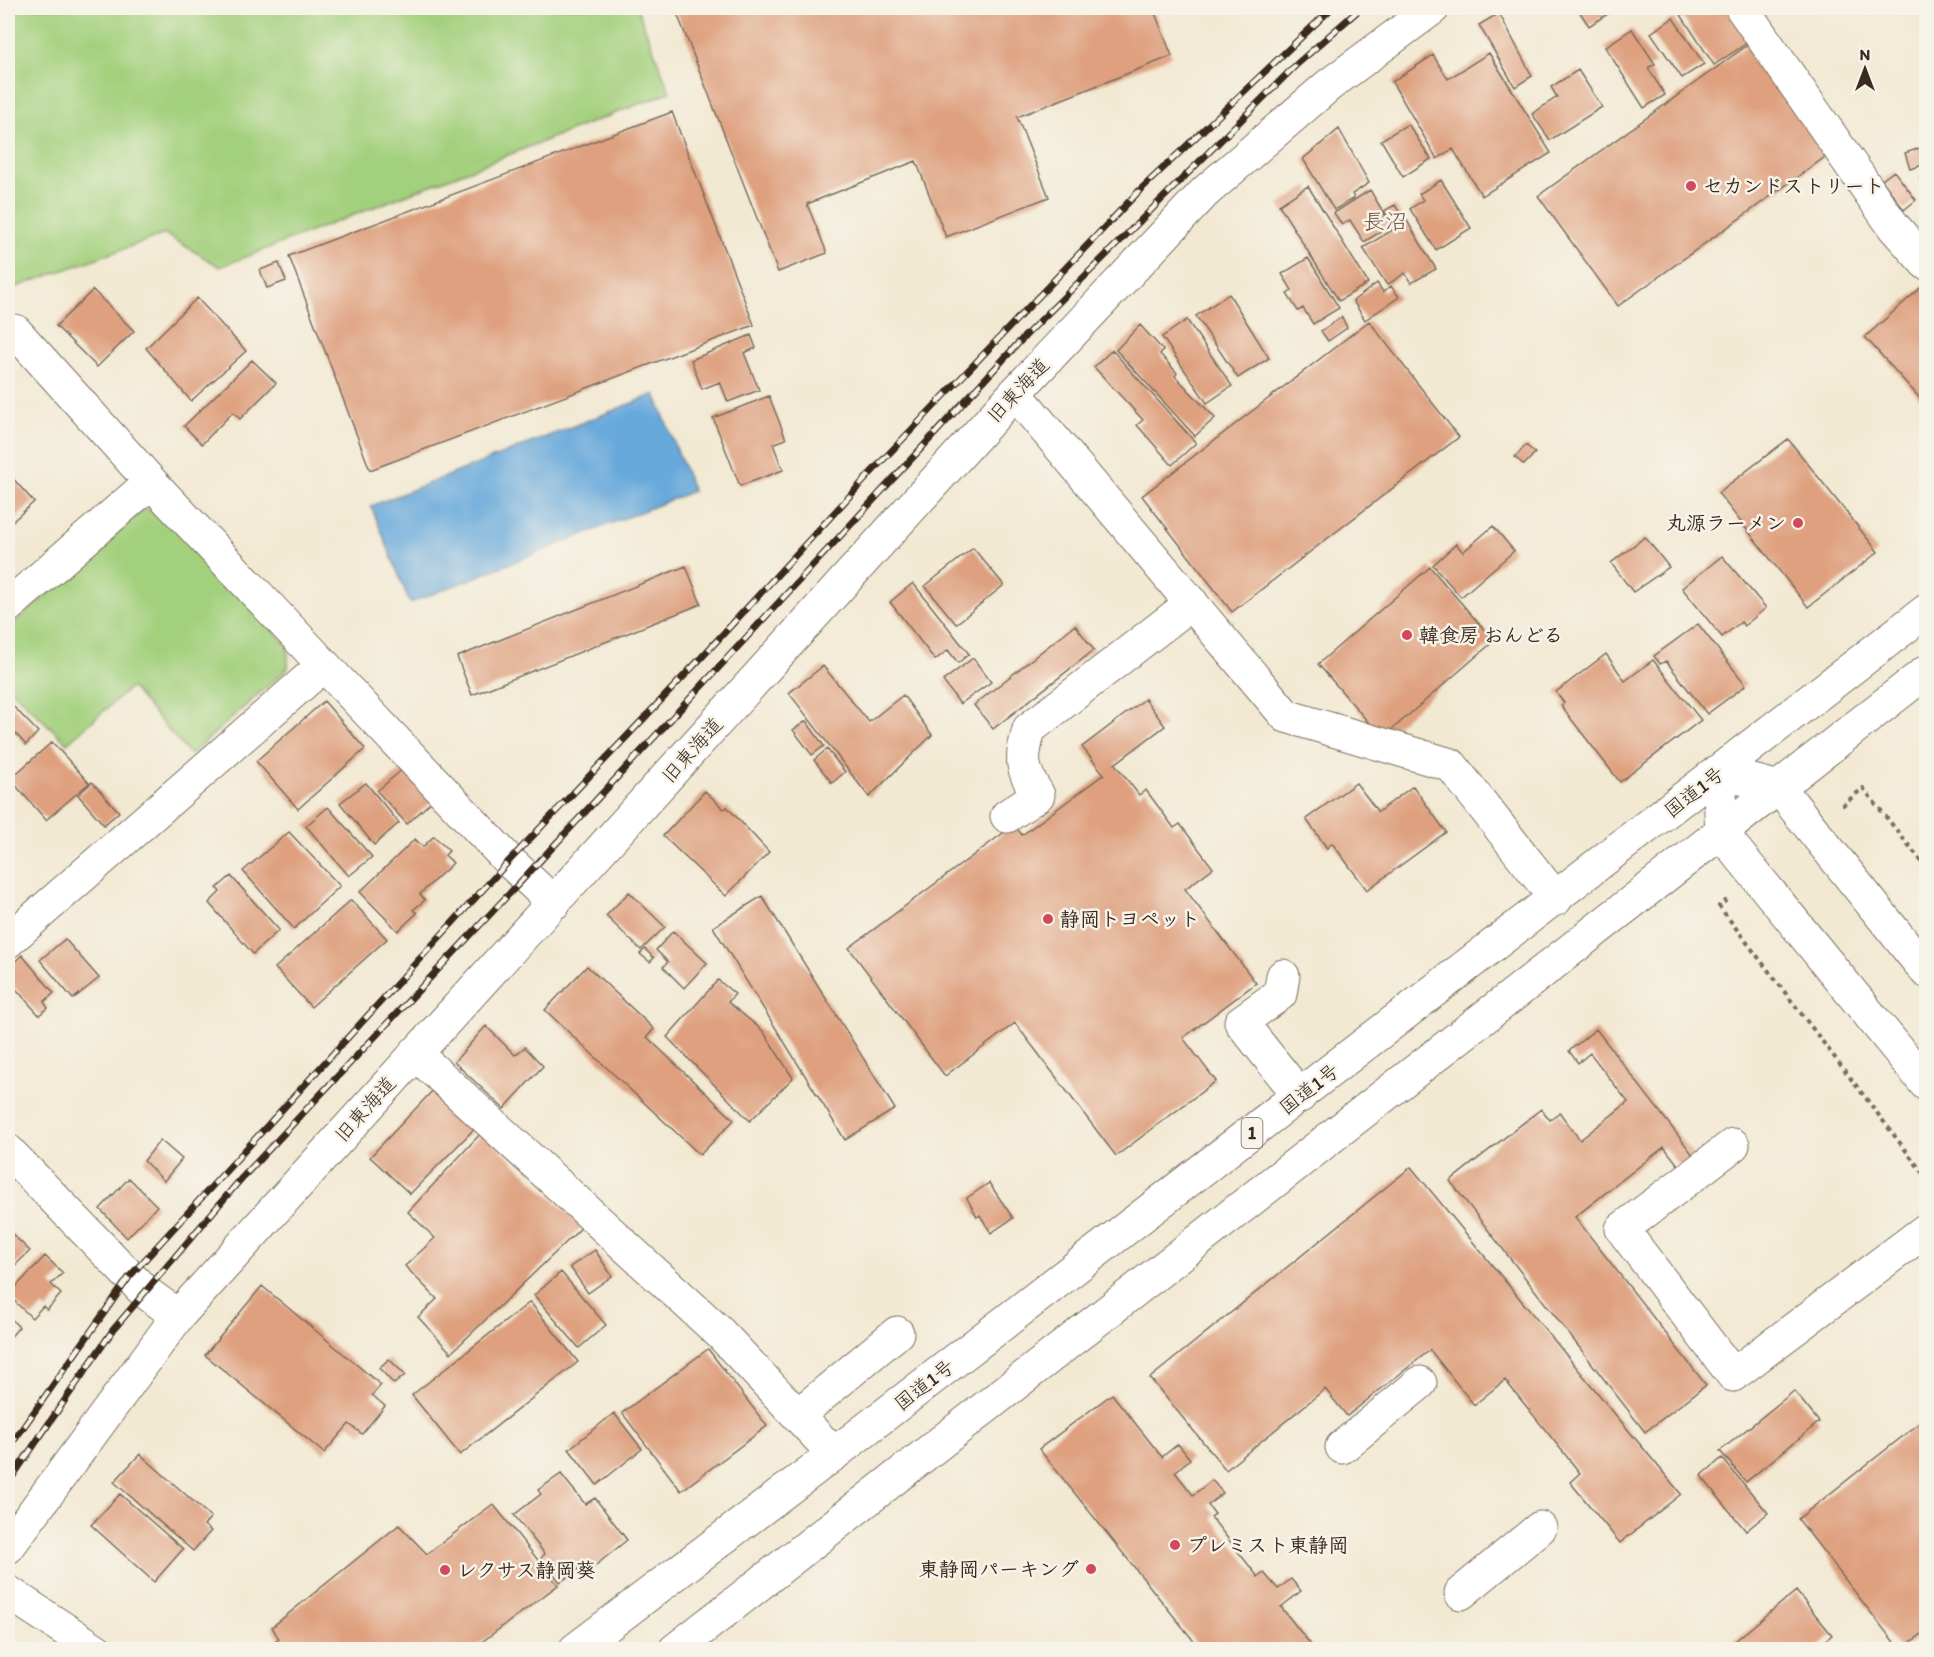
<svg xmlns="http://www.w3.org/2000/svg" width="1934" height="1657" font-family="Itim,'Klee One',sans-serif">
<rect width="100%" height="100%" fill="#f7f3e8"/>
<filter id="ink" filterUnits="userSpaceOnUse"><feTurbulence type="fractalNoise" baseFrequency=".0167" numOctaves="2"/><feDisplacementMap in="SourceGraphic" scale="12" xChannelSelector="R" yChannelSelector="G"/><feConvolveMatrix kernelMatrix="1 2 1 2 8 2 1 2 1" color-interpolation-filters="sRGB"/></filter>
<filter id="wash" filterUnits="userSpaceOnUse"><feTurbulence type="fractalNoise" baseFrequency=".008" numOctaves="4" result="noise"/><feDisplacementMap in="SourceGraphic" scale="24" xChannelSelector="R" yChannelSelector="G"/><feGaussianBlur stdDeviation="1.35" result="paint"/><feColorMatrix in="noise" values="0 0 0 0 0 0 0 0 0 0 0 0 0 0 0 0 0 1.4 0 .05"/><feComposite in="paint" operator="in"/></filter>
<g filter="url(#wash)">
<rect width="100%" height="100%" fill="#f2e9d3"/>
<path fill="#a3d07d" stroke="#6f7d4e" stroke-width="1.5" d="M8 8H637L670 92 220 267 165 234 8 290Z
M144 509 162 512 288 646V668L190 755 131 687 67 743 8 687V629Z"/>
<path fill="#67a9db" stroke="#516a7c" stroke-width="1.5" d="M655 394 693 491 410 603 371 506Z"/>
<g id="blocks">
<path fill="#dea07f" d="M675 8H1153L1172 56 1017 117 1049 197 946 237 916 161 807 204 827 253 778 272Z
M1577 8H1617L1589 26Z
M1692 8H1732L1753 39 1714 65 1681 15Z
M1499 13 1532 76 1515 87 1479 25Z
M1673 18 1704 64 1682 78 1651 33Z
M1632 29 1655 64 1648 68 1665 95 1644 108 1605 47Z
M1752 42 1832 152 1618 306 1538 196Z
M1489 53 1551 153 1482 196 1453 149 1437 159 1392 82 1433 55 1448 79Z
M1578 70 1602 107 1550 140 1532 114 1557 97 1551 87Z
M672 112 754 325 370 470 289 256Z
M1408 124 1431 159 1403 177 1381 140Z
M1339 129 1369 183 1352 194 1354 198 1334 210 1303 159Z
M1926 146V164L1910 169 1905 153Z
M1894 171 1916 200 1904 210 1882 180Z
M1926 175V195L1920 177Z
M1441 180 1471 228 1436 250 1410 209 1423 200 1419 194Z
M1308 186 1368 283 1339 301 1279 205Z
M1370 190 1391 225 1364 242 1350 220 1342 225 1334 213Z
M1395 205 1404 220 1394 226 1384 211Z
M1407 221 1436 269 1411 283 1405 273 1387 285 1363 248Z
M1308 258 1339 308 1313 324 1303 308 1298 311 1287 294 1292 290 1282 274Z
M279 263 286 281 267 288 260 270Z
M1377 283 1383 292 1391 286 1399 297 1365 320 1353 301Z
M1925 284 1926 286V405L1865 337Z
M93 290 134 331 97 367 56 326Z
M1229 294 1269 358 1238 378 1196 316Z
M197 298 246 351 191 401 146 348Z
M1342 317 1347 328 1328 341 1321 331Z
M1187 320 1232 386 1207 403 1162 337Z
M1369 321 1459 437 1232 612 1142 496Z
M1140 325 1163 350 1160 354 1177 373 1175 376 1215 418 1195 436 1116 350Z
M751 335 756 348 744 353 759 390 728 402 720 382 702 389 691 360Z
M1112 350 1196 443 1172 465 1137 425 1143 420 1094 367Z
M252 360 276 383 240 419 233 412 202 444 184 426Z
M769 396 786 439 773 444 783 470 740 486 713 418Z
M1788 439 1878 552 1808 607 1718 493Z
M1526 445 1535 453 1524 465 1515 457Z
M8 473 34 502 13 521 8 516Z
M1493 526 1514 551 1461 597 1433 565 1456 544 1463 552Z
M1645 537 1669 567 1633 592 1611 563Z
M973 548 1004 585 956 624 925 586Z
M1722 556 1766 608 1744 626 1741 622 1722 637 1682 588Z
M686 566 701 604 472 695 457 657Z
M1430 567 1494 641 1382 738 1318 664Z
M913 583 969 654 958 663 948 650 935 660 890 602Z
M1698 624 1746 685 1707 714 1666 661 1660 664 1654 656Z
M1075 625 1094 650 993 729 974 705Z
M1606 654 1625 681 1653 660 1701 720 1620 782 1561 706 1564 703 1556 692Z
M973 658 991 682 960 704 943 681Z
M823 666 869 722 903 695 932 735 869 797 789 693Z
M1145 699 1165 726 1115 764 1139 795 1146 790 1174 828 1180 824 1213 868 1185 889 1256 983 1183 1038 1216 1081 1116 1156 1015 1023 945 1076 849 948 1014 825 1022 835 1104 774 1082 747Z
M8 701 38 732 26 745 8 725Z
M324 701 365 749 298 809 256 761Z
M806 721 824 746 812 755 793 730Z
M52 742 89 783 46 820 10 779Z
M827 749 845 772 832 783 814 760Z
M404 768 434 799 407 824 377 791Z
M92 782 119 812 104 825 78 795Z
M366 783 399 823 374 845 340 803Z
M1356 783 1378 812 1413 786 1446 832 1367 890 1332 843 1327 848 1306 819Z
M705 791 724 809 727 807 769 852 726 896 663 836Z
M328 807 372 857 349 876 306 826Z
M289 832 340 886 294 929 243 871Z
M434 836 449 851 445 855 453 863 420 894 425 900 413 910 417 913 398 931 360 892 415 839 423 847Z
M231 876 279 930 253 954 209 903 220 892 217 888Z
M629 892 665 927 641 950 606 916Z
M762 896 895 1109 845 1140 713 927Z
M351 900 387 939 311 1007 275 968Z
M673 931 707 963 684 988 663 967 668 962 656 950Z
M65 939 99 978 73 999 40 960Z
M645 949 654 958 650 962 640 954Z
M22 955 54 993 44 1002 48 1008 39 1015 8 980V968Z
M587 966 654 1029 647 1037 734 1120 700 1155 545 1010Z
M718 980 735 994 728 1002 763 1031 793 1078 750 1121 667 1037Z
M486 1026 515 1055 525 1047 543 1066 504 1109 454 1062Z
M1596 1029 1697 1160 1683 1171 1664 1147 1575 1217 1706 1385 1645 1432 1450 1181 1541 1109 1550 1120 1560 1113 1580 1140 1628 1102 1590 1053 1578 1063 1569 1051Z
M435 1088 476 1127 410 1194 370 1157Z
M482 1132 582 1227 451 1353 418 1317 437 1299 405 1266 435 1238 408 1212Z
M160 1140 182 1159 164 1181 144 1161Z
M1411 1167 1681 1494 1620 1543 1570 1482 1580 1473 1505 1380 1474 1405 1430 1350 1347 1416 1325 1389 1226 1470 1150 1378Z
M129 1178 157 1206 127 1238 100 1209Z
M989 1183 1013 1218 991 1233 980 1215 977 1217 967 1198Z
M8 1230 30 1251 8 1272Z
M595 1250 612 1276 588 1293 570 1267Z
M45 1256 63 1273 51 1284 61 1294 47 1310 43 1306 32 1318 8 1295Z
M561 1272 606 1325 579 1348 534 1295Z
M262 1286 381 1385 372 1395 385 1406 362 1434 349 1424 324 1453 205 1355Z
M530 1302 578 1362 460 1455 412 1395Z
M8 1316 19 1327 8 1340Z
M708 1349 767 1426 681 1491 622 1413Z
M389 1359 405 1375 394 1384 379 1368Z
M1794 1391 1819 1422 1746 1482 1720 1451Z
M1112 1394 1162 1457 1178 1444 1190 1459 1175 1472 1193 1495 1212 1480 1223 1493 1208 1505 1215 1514 1211 1517 1258 1577 1264 1573 1278 1589 1291 1579 1301 1591 1281 1607 1315 1650H1201L1039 1449Z
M614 1413 642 1449 597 1485 569 1449Z
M1926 1418V1631L1900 1650 1798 1519Z
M140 1454 211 1517 204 1525 211 1531 193 1551 114 1482Z
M1722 1458 1768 1513 1746 1531 1701 1476Z
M561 1474 585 1504 595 1498 627 1540 590 1570 585 1565 560 1582 541 1558 545 1554 514 1515 541 1494 538 1490Z
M120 1494 183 1549 154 1582 91 1525Z
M493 1504 558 1585 471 1650H265L279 1639 272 1627 399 1525 427 1554Z
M1796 1591 1832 1635 1815 1650H1724Z"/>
</g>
</g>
<g filter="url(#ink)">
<use href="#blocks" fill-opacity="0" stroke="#7b6d5d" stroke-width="1.5"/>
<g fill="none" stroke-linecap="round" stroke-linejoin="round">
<defs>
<path id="minor" d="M1742 8 1894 227 1926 263
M8 334 15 331 151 482 509 861 554 903
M1015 393 1286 716 1451 765 1556 899
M8 606 151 482
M1007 816 1038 795C1020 767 1021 760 1029 729L1192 603
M8 941 324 665
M1926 971 1779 788 1719 772 1722 834 1926 1084
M1283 976 1280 994 1241 1022 1300 1096
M415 1053 720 1333 834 1454
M1733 1145 1622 1229 1733 1375 1926 1230
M8 1151 144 1291 178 1316
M798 1415 897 1333
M1342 1447 1420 1383
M8 1547 178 1316 1015 393 1205 192 1329 85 1433 8
M8 1592 96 1650
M1461 1593 1540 1528"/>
<path id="highway" d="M575 1650 834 1454 1926 611
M675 1650 1926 672"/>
</defs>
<use href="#minor" stroke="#7b6d5d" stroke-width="35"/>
<use href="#highway" stroke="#7b6d5d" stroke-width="35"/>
<path stroke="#7b6d5d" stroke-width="4" stroke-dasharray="4.5 4.5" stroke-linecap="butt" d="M1842 806 1863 788 1926 867
M1727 900 1719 906 1926 1177"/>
<use href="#minor" stroke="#fff" stroke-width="33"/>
<use href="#highway" stroke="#fff" stroke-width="33"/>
<defs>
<path id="rail" d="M8 1449 130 1276 509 861 701 658 880 463 1140 190 1332 8
M8 1483 113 1330 240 1180 525 877 1025 336 1297 64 1361 8"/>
</defs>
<use href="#rail" stroke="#3b2a1e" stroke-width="7"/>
<use href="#rail" stroke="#f7f3e8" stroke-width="4.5" stroke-dasharray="14" stroke-linecap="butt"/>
</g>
</g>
<g fill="#d1495b" stroke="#f7f3e8" stroke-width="2">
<circle cx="1691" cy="186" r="6"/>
<circle cx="1798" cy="523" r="6"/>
<circle cx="1407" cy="635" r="6"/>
<circle cx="1048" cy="919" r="6"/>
<circle cx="1175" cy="1545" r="6"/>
<circle cx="1091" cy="1569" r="6"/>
<circle cx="445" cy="1570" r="6"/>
</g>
<g text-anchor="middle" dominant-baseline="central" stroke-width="5" stroke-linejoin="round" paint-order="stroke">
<rect fill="#f7f3e8" stroke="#73665b" stroke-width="1.5" x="1241.5" y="1118" width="21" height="30" rx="4.5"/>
<g font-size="18" font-weight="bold" fill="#3b2a1e">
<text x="1252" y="1133">1</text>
</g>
<g font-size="20" font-weight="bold" fill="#3b2a1e" stroke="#f7f3e8" text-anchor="start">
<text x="1703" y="186">セカンドストリート</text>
<text x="1786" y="523" text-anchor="end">丸源ラーメン</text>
<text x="1419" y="635">韓食房 おんどる</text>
<text x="1060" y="919">静岡トヨペット</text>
<text x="1187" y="1545">プレミスト東静岡</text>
<text x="1079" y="1569" text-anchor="end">東静岡パーキング</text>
<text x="457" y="1570">レクサス静岡葵</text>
</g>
<g font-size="20" fill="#3b2a1e" stroke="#f7f3e8">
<text transform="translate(1018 390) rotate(-47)">旧東海道</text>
<text transform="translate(692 750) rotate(-48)">旧東海道</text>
<text transform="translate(1694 792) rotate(-38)">国道1号</text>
<text transform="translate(1309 1089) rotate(-38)">国道1号</text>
<text transform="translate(365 1109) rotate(-48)">旧東海道</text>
<text transform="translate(924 1385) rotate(-38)">国道1号</text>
</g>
<g font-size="22" fill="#745340" stroke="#f7f3e8">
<text x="1385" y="221">長沼</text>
</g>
</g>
<rect width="1934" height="1657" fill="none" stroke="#f7f3e8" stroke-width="30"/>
<g transform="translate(1865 69)" stroke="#f7f3e8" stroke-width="4.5" paint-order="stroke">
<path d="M0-4.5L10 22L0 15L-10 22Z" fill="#3b2a1e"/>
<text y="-9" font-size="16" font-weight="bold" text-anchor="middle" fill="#3b2a1e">N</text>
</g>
</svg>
